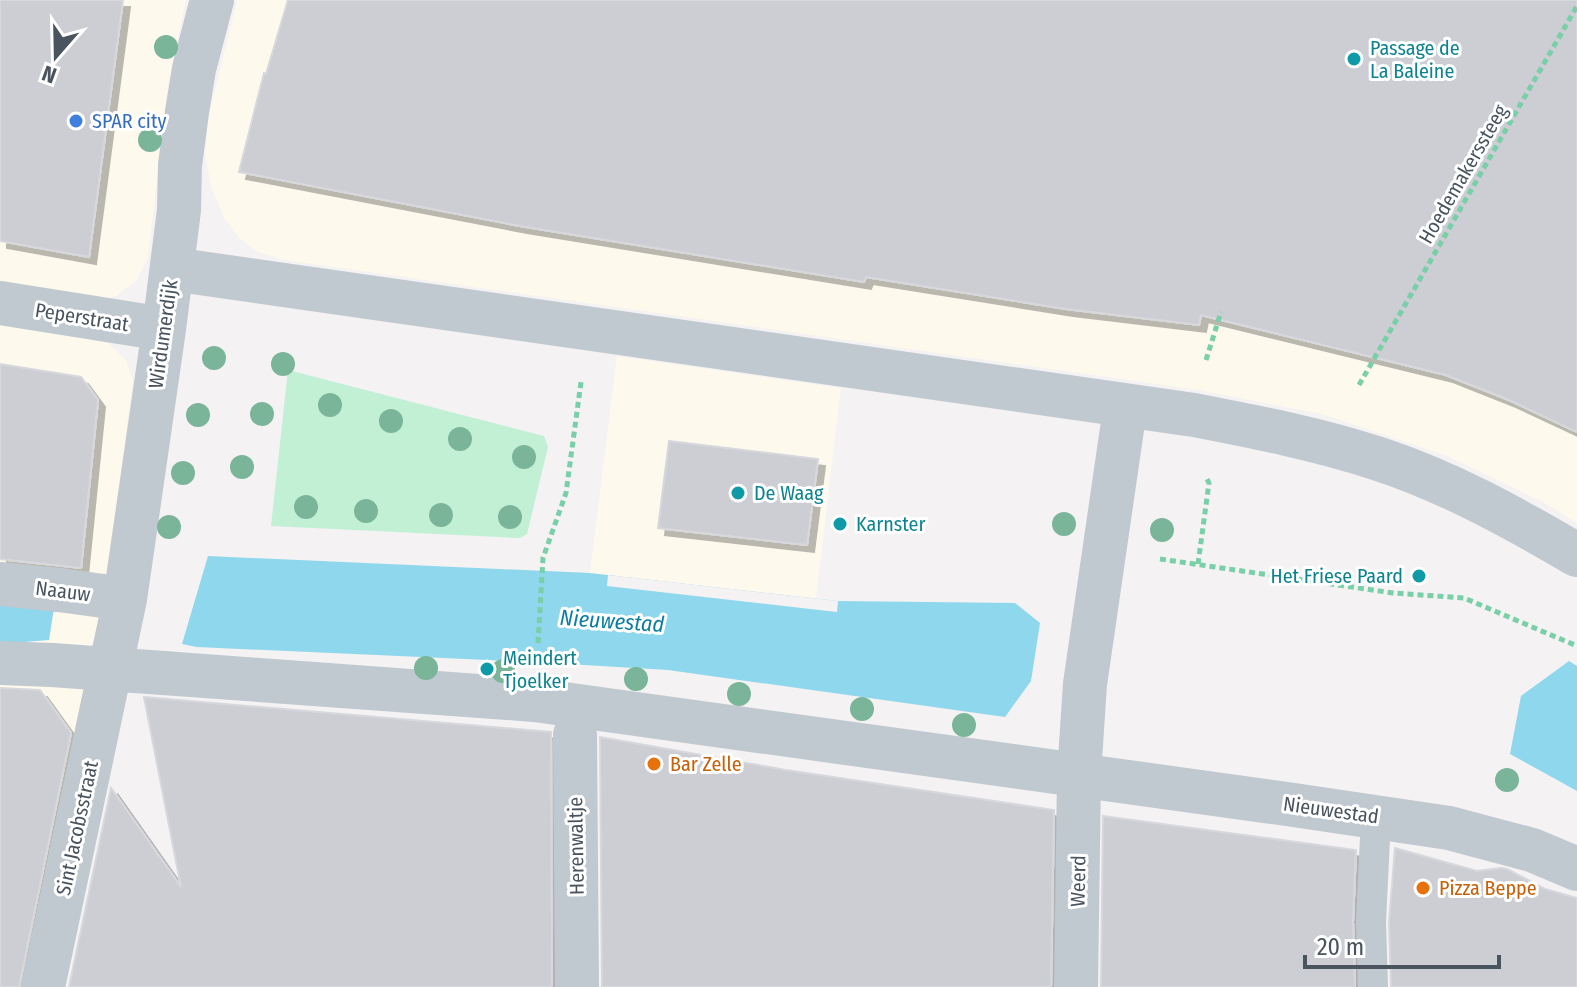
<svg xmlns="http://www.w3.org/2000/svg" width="1577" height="987" font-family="'Fira Sans Condensed',sans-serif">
<defs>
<filter id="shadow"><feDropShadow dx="7" dy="7" stdDeviation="0" flood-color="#0004"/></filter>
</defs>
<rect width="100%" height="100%" fill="#f4f2f2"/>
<path fill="#fdf9ed" d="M0 0H186L168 86 148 258 136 281 116 296 104 299 0 283Z
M237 0H1577V523L1543 502 1445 455 1322 414 1198 390 284 260 258 252 239 238 225 219 211 188 205 152 208 119Z
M0 322 108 343 126 360 133 380 108 572 23 987H0V644L48 640 54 608 0 602Z
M617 356 841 388 816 599 590 573Z"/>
<path fill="#c1f0d5" d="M288 370 544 436 548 447 527 534 520 538 271 526Z"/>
<path fill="#8ed7ed" d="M208 556 590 573 838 601 1015 603 1040 623 1031 681 1005 717 668 670 534 662 197 647 182 644Z
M0 602 54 608 49 640 0 644Z
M1569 661 1577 666V791L1510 754 1521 696Z"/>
<path fill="#f4f2f2" d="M608 575 838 601 837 612 607 586Z"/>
<path fill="#ccced4" stroke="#d6d8dd" stroke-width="2" filter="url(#shadow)" d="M0 0H123L89 257 0 241Z
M288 0H1577V432L1509 400 1446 375 1201 315 1199 325 1066 309 866 277 864 282 520 226 239 172 264 73 266 74Z
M0 364 81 377 98 400 81 568 0 559Z
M669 441 818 459 807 545 658 528Z
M0 688 40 690 71 733 19 987H0Z
M144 697 551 732 552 987H69L111 788 181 887Z
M600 737 786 770 1054 810 1051 987H602Z
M1103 816 1356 850 1353 922 1355 987H1101Z
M1395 848 1477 871 1501 868 1507 869 1545 889 1577 898V987H1391L1389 922Z"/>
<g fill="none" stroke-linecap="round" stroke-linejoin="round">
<path stroke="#79cfa7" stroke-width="5" stroke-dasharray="6 4" stroke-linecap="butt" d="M1206 360 1221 312
M1359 385 1577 6
M1160 559 1393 593 1464 598 1577 646
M1198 564 1209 483 1206 477
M538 643 543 558 566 493 581 382"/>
<path stroke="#c0c8d0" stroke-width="30" d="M1373 987 1371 922 1376 817"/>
<path stroke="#c0c8d0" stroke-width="44" d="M0 584 59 590
M0 663 52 665
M163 673 535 700 1287 804 1449 828 1532 850 1577 869
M1076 987 1079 775 1085 684 1122 429"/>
<path stroke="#c0c8d0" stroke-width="44" d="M172 269 1194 415C1256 427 1318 439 1379 459 1449 482 1514 518 1577 555
M0 303 164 329
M59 590 125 599
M52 665 163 673
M575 735 577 987
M43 987 125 599 164 329 179 210 180 165 187 112 194 69 212 0"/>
</g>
<g fill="#7ab599">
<circle cx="166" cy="47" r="12"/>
<circle cx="150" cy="140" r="12"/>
<circle cx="214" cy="358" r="12"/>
<circle cx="283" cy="364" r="12"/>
<circle cx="330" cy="405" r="12"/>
<circle cx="262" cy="414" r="12"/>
<circle cx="198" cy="415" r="12"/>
<circle cx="391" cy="421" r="12"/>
<circle cx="460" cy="439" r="12"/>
<circle cx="524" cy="457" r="12"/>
<circle cx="242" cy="467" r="12"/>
<circle cx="183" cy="473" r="12"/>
<circle cx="306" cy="507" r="12"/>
<circle cx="366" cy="511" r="12"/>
<circle cx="441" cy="515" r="12"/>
<circle cx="510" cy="517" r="12"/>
<circle cx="1064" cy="524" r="12"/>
<circle cx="169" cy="527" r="12"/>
<circle cx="1162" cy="530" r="12"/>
<circle cx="426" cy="668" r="12"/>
<circle cx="503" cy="671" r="12"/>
<circle cx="636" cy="679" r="12"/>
<circle cx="739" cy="694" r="12"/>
<circle cx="862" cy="709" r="12"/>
<circle cx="964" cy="725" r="12"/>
<circle cx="1507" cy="780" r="12"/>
</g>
<g fill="#0f9aa8" stroke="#fff" stroke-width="3">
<circle cx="1354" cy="59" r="8"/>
<circle cx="738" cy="493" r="8"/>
<circle cx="840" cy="524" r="8"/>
<circle cx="1419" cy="576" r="8"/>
<circle cx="487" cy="669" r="8"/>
</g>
<circle fill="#3f7fe0" stroke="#fff" stroke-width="3" cx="76" cy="121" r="8"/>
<g fill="#e8710a" stroke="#fff" stroke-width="3">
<circle cx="654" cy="764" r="8"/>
<circle cx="1423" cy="888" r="8"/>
</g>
<g text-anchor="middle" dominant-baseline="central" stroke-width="6" stroke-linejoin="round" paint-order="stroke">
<g font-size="20" fill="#0d838f" stroke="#fff" text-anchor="start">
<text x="1370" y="48">Passage de<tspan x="1370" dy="23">La Baleine</tspan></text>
<text x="754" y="493">De Waag</text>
<text x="856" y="524">Karnster</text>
<text x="1403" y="576" text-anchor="end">Het Friese Paard</text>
<text x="503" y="658">Meindert<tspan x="503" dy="23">Tjoelker</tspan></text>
</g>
<g font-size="20" fill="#366cbe" stroke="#fff" text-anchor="start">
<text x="92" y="121">SPAR city</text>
</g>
<g font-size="20" fill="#49545f" stroke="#fff">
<text transform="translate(1463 174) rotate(-60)">Hoedemakerssteeg</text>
<text transform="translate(82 317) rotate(9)">Peperstraat</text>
<text transform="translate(163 334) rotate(-82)">Wirdumerdijk</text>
<text transform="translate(63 591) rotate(7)">Naauw</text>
<text transform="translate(1331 810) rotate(8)">Nieuwestad</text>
<text transform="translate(77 828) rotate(-78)">Sint Jacobsstraat</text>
<text transform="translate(576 846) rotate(-91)">Herenwaltje</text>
<text transform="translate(1078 881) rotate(-89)">Weerd</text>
</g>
<g font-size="20" fill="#c56008" stroke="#fff" text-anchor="start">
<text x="670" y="764">Bar Zelle</text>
<text x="1439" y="888">Pizza Beppe</text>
</g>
<g font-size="22" font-style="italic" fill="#0c7da0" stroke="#fff">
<text transform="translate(612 621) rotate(4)">Nieuwestad</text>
</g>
</g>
<g transform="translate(56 56) rotate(200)" stroke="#ffffff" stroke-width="6" paint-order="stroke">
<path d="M0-6L14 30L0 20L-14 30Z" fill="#49545f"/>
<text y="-12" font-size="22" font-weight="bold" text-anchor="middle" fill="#49545f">N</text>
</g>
<path d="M1305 955v12h194v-12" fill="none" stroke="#49545f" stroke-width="4"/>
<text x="1317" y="955" font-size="24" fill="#49545f" stroke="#ffffff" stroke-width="6" paint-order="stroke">20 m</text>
</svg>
